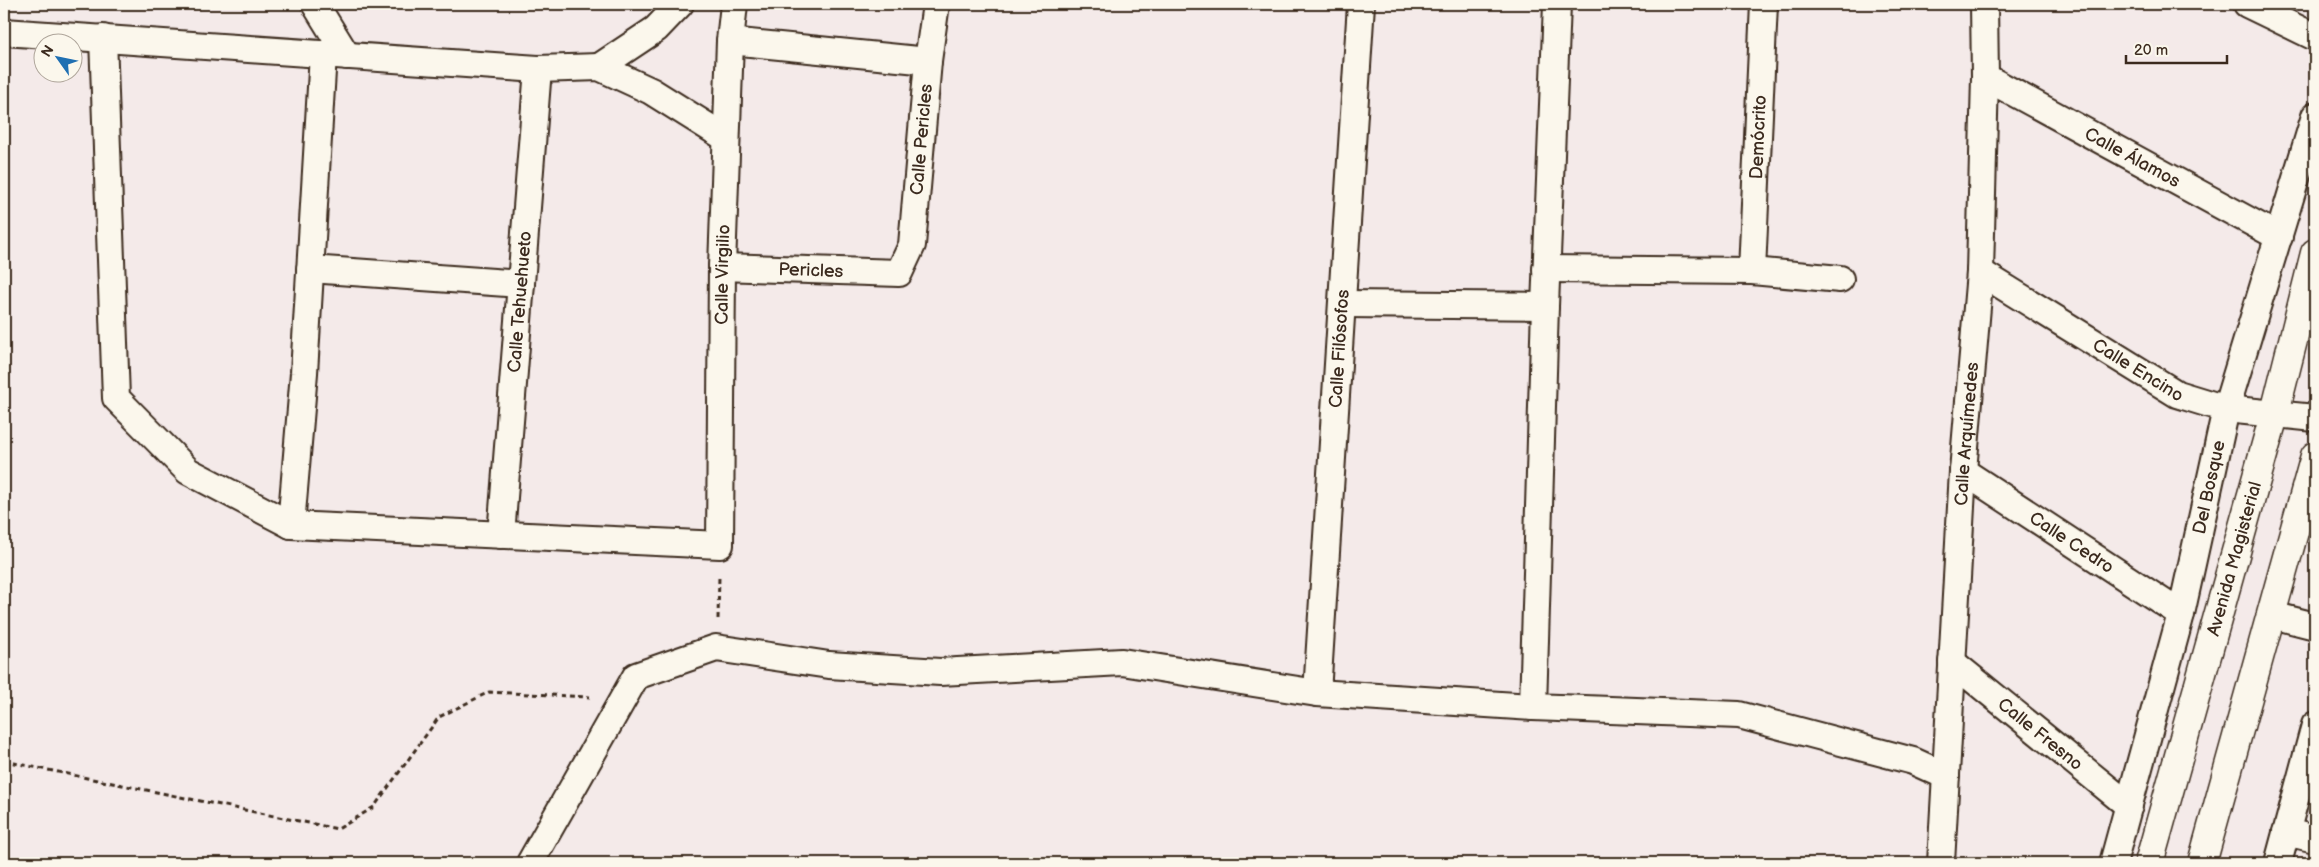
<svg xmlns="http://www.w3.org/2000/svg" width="2319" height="867" font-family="'Balsamiq Sans',sans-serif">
<rect width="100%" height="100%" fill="#f4eae9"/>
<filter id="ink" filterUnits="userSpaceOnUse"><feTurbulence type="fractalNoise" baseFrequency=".02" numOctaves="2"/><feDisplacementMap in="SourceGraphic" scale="10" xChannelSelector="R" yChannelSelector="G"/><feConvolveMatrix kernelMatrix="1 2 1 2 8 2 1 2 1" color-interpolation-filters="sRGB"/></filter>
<g filter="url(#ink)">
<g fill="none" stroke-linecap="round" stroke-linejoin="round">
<defs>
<g id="minor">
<path d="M315 4 347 56"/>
<path d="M2247 4 2315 37"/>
<path d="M4 32 538 69 599 67 651 91 726 138"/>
<path d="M103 38 116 398 188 471 291 525 304 373 323 54"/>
<path d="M730 41 928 61"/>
<path d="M599 67 656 29 680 4"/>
<path id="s1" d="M1985 77 2279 237"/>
<path id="s2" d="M722 267 899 273 912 245 928 61 936 4"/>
<path d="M310 269 521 284"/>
<path d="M1546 269 1752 271 1840 279"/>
<path id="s3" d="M1752 271 1764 4"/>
<path id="s4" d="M1980 272 2177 394 2226 409 2315 418"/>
<path d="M1344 304 1545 306"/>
<path id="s5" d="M1963 471 2181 614"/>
<path id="s6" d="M291 525 720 545 722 267 730 41 734 4"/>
<path id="s7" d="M501 535 538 69"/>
<path d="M2272 615 2315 626"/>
<path id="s8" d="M1952 662 2129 806"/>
<path id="s9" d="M1317 693 1361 4"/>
<path d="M1533 707 1545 306 1557 4"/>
<path d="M2286 832 2315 839"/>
<path d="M530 863 636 676 716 648 829 665 940 672 1122 662 1317 693 1533 707 1739 715 1913 761 1946 776"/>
<path id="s10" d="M1941 863 1963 471 1980 272 1985 77 1984 4"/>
<path id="s11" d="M2113 863 2181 614 2226 409 2315 116"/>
<path d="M2278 863 2315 725"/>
</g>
<g id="secondary">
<path id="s12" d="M2149 863 2275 412 2315 253"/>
<path d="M2202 863 2315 456"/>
</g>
</defs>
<use href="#minor" stroke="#3b2a1e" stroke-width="30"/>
<use href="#secondary" stroke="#3b2a1e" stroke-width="31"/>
<path stroke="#3b2a1e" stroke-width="3" stroke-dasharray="5 4" stroke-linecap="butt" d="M718 619 719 576
M4 761 338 829 374 807 439 717 489 692 590 697"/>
<use href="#minor" stroke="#fbf7ec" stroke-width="26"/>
<use href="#secondary" stroke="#fbf7ec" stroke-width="28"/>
</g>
</g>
<g text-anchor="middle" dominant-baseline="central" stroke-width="4" stroke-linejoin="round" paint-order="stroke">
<g font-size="18" fill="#3b2a1e" stroke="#fbf7ec">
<text stroke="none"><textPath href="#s3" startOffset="134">Demócrito</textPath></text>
<text stroke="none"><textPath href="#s2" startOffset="314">Calle Pericles</textPath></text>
<text stroke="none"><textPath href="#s1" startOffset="168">Calle Álamos</textPath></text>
<text stroke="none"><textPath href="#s2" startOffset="89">Pericles</textPath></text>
<text stroke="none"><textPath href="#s6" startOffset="700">Calle Virgilio</textPath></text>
<text stroke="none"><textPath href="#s7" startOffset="234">Calle Tehuehueto</textPath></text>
<text stroke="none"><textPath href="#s9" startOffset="345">Calle Filósofos</textPath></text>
<text stroke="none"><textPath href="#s4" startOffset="186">Calle Encino</textPath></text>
<text stroke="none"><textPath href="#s10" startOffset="430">Calle Arquímedes</textPath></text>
<text stroke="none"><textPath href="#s11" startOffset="388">Del Bosque</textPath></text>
<text stroke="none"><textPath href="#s5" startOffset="130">Calle Cedro</textPath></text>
<text stroke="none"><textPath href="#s12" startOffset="316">Avenida Magisterial</textPath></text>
<text stroke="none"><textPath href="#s8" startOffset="114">Calle Fresno</textPath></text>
</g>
</g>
<rect width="2319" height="867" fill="none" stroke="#fbf7ec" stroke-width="20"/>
<rect x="10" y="10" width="2299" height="847" fill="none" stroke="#3b2a1e" stroke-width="2" filter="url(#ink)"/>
<g transform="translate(58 58) rotate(303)"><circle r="24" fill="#fbf7ec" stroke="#aea59a"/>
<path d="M0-4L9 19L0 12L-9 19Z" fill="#1f6fb2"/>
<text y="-8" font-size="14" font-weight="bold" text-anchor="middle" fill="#3b2a1e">N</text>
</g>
<path d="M2126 55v8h101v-8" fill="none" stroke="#3b2a1e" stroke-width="2.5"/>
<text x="2134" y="55" font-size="15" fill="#3b2a1e" stroke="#fbf7ec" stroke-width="4" paint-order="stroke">20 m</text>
</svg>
